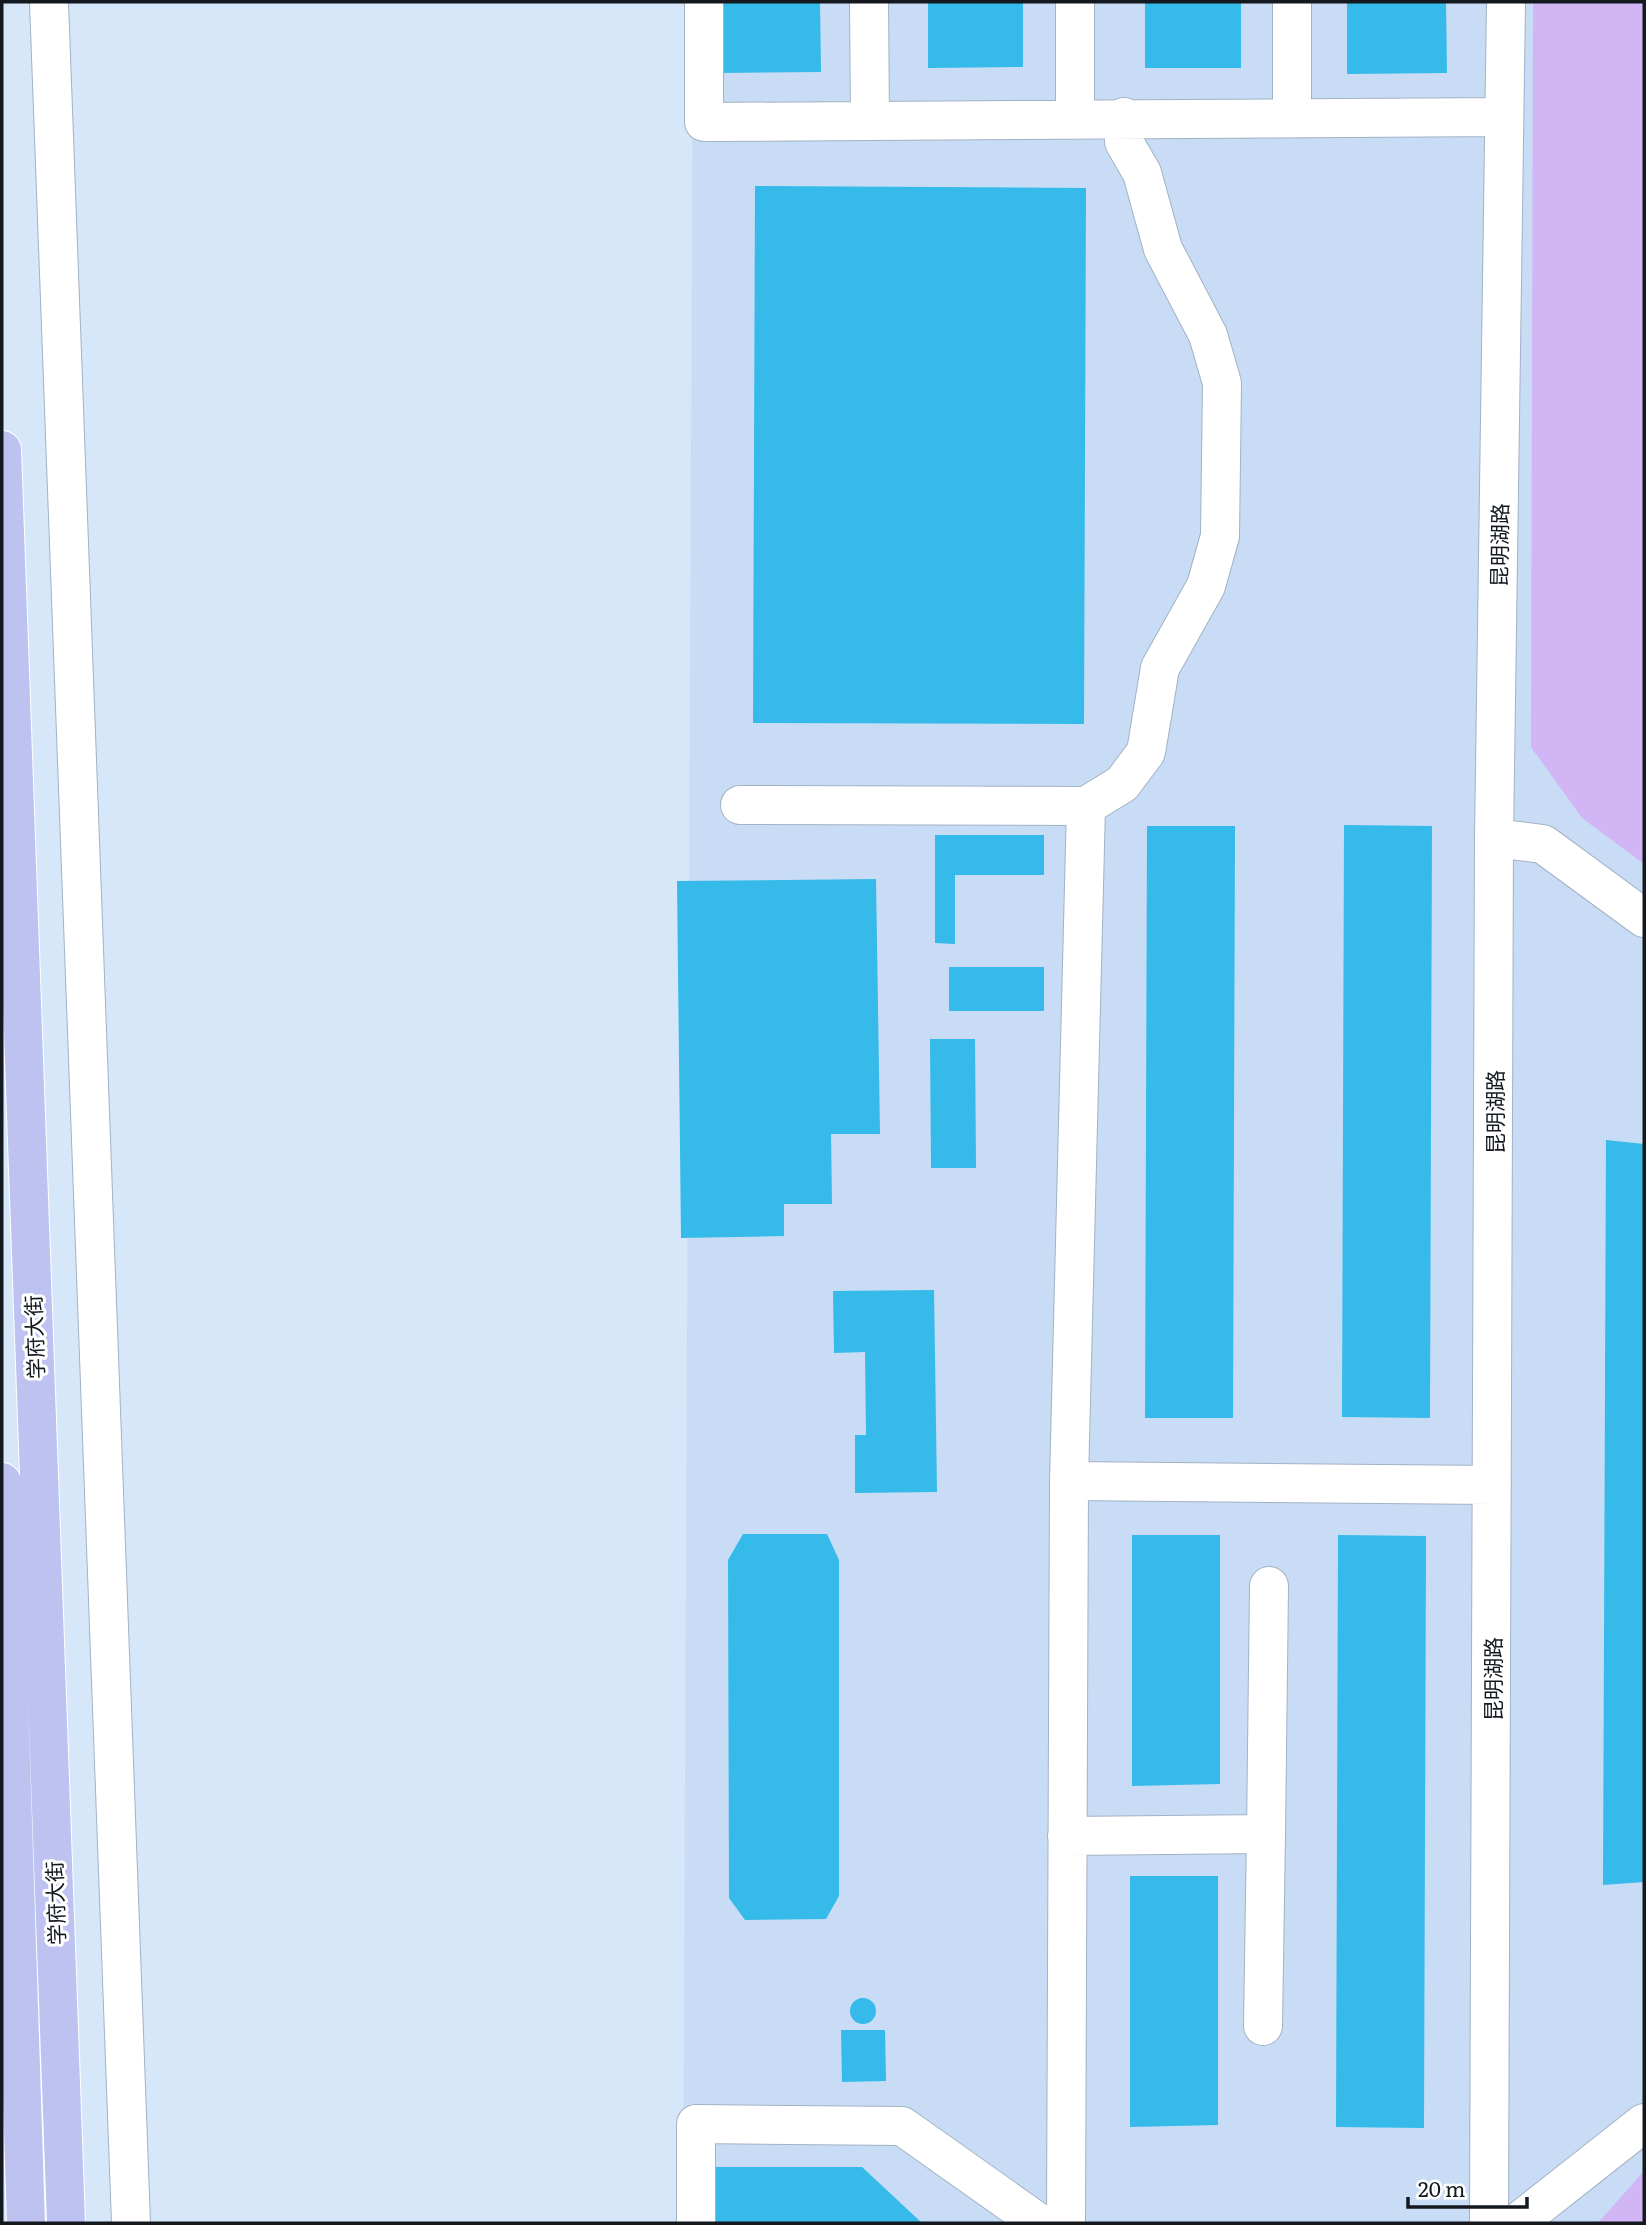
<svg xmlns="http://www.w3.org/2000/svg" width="1646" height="2225" font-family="Literata,'Noto Sans SC',serif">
<rect width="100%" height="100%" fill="#d7e7fa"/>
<path fill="#c8dcf5" d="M693 2H1644V2223H683Z"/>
<path fill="#d2b5f5" d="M1533 2H1644V864L1582 818 1531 747Z
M1644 2171V2223H1598Z"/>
<path fill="#35bae9" d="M721 2H820L821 72 722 73Z
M928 2H1023V67L928 68Z
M1145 2H1241V68H1145Z
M1347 2H1446L1447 73 1347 74Z
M755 186 1086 188 1084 724 753 723Z
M1344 825 1432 826 1430 1418 1342 1417Z
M1147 826H1235L1233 1418H1145Z
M935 835H1044V875H955V944L935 943Z
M876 879 880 1134H831L832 1204H784V1236L681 1238 677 881Z
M949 967H1044V1011H949Z
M930 1039H975L976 1168H931Z
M1606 1140 1644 1144V1882L1603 1885Z
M934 1290 937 1492 855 1493V1435H866L865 1352 834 1353 833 1291Z
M743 1534H827L839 1560V1896L826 1919 745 1920 729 1898 728 1560Z
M1132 1535H1220V1784L1132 1786Z
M1338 1535 1426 1536 1424 2128 1336 2127Z
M1130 1876H1218V2125L1130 2127Z
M850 2011a13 13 0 1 1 26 0a13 13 0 1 1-26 0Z
M841 2030H885L886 2081 842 2082Z
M716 2167H862L922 2223H715Z"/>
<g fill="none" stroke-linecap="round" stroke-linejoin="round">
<defs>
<path id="minor" d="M49 2 131 2223
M704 2V122L1504 117
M869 2 870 121
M1075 2V117
M1292 2V117
M740 805 1086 806 1122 784 1146 752 1160 668 1206 586 1220 536 1222 383 1208 335 1163 249 1142 173 1124 142V117
M1494 838 1543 844 1644 918
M1069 1481 1492 1485
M1266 1834 1269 1586
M1067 1836 1266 1834 1263 2026
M696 2223V2124L902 2126 1039 2223
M1066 2223 1069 1481 1086 806
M1489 2223 1494 838 1506 2
M1517 2223 1644 2123"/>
<path id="major" d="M2 450 66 2223
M2 1482 26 2223"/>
</defs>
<use href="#minor" stroke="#a3b2c5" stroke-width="40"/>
<use href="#major" stroke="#fff" stroke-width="40"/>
<use href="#minor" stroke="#fff" stroke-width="38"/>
<use href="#major" stroke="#bec2f1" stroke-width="38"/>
</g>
<g text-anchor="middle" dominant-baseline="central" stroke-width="6" stroke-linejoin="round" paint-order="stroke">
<g font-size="21" fill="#141920" stroke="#fff">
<text transform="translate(1498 545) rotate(-89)">昆明湖路</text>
<text transform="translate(1493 1112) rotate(-90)">昆明湖路</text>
<text transform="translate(33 1337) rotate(-92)">学府大街</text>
<text transform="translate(1491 1679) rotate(-90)">昆明湖路</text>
<text transform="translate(54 1903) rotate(-92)">学府大街</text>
</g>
</g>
<rect width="1646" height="2225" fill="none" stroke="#141920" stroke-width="7"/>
<path d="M1408 2197v10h119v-10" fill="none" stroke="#141920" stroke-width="3.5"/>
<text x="1418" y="2197" font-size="21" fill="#141920" stroke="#ffffff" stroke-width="5" paint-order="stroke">20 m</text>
</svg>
